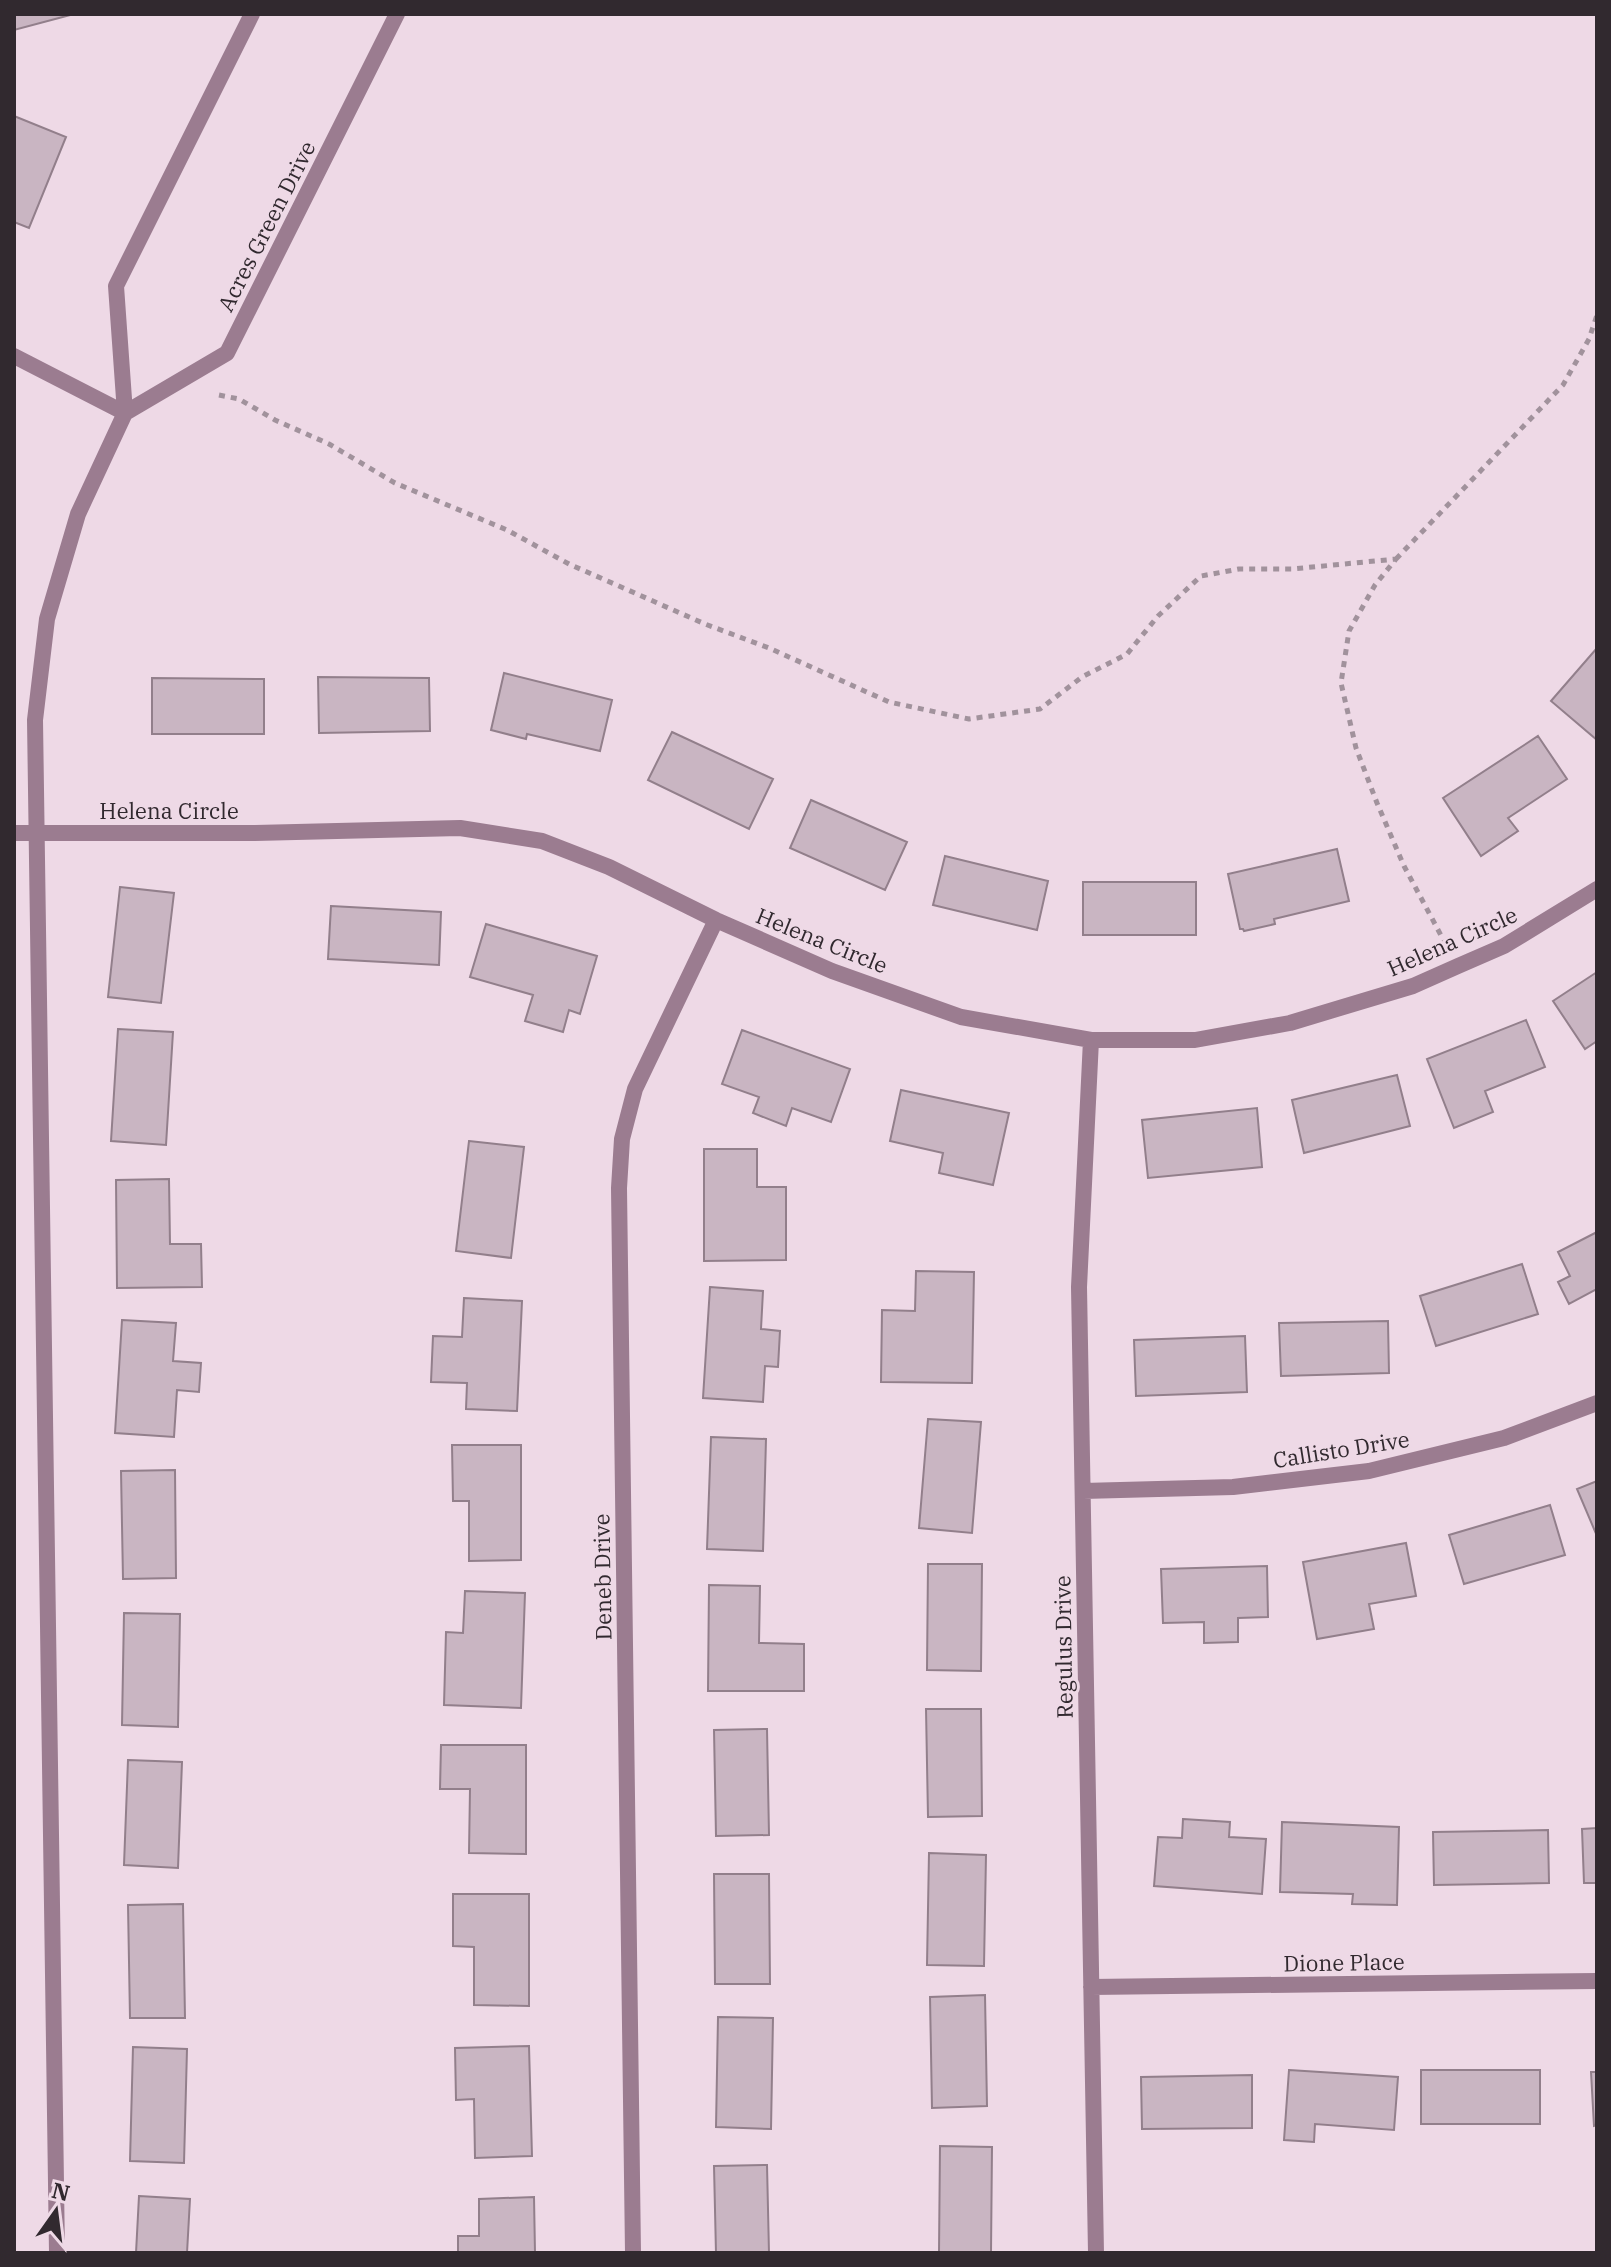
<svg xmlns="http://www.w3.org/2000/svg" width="1611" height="2267" font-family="'IBM Plex Serif',serif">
<rect width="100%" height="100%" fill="#eed9e6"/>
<path fill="#c9b5c2" stroke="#927f8b" stroke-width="2" d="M14 14H74L14 30Z
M14 116 66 137 29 228 14 222Z
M1597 648V740L1551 701Z
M504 673 612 700 600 751 527 734 526 739 491 730Z
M318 677 429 678 430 731 319 733Z
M152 678 264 679V734H152Z
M672 732 773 779 749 829 648 780Z
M1538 736 1567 779 1508 818 1518 831 1481 856 1443 798Z
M811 800 907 842 885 890 790 848Z
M1337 849 1349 901 1274 919 1275 924 1244 931 1243 929H1240L1228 874Z
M945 856 1048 881 1037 930 933 905Z
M1083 882H1196V935H1083Z
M120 887 174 893 161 1003 108 997Z
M331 906 441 912 439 965 328 959Z
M486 924 597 956 580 1014 569 1010 563 1032 525 1021 533 995 470 977Z
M1597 972V1041L1585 1049 1553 1001Z
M1526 1020 1545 1067 1485 1091 1493 1112 1454 1128 1427 1059Z
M118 1029 173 1032 166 1145 111 1141Z
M742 1030 850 1069 831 1122 792 1108 786 1126 753 1113 759 1097 722 1084Z
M1397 1075 1410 1126 1304 1153 1292 1100Z
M901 1090 1009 1113 993 1185 939 1173 943 1153 890 1141Z
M1257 1108 1262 1167 1148 1178 1142 1120Z
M469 1141 524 1147 511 1258 456 1251Z
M704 1149H757V1187H786V1260L704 1261Z
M169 1179 170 1244H201L202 1287 117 1288 116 1180Z
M1597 1232V1289L1569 1304 1558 1282 1570 1276 1558 1252Z
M1522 1264 1538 1314 1436 1346 1420 1296Z
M916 1271 974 1272 972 1383 881 1382 882 1310 915 1311Z
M710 1287 763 1291 761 1329 780 1331 778 1367 765 1366 763 1402 703 1398Z
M464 1298 522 1301 517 1411 466 1409 467 1383 431 1382 433 1336 462 1337Z
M122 1320 176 1323 173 1361 201 1363 199 1392 177 1390 174 1437 115 1433Z
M1388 1321 1389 1373 1281 1376 1279 1323Z
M1245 1336 1247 1392 1136 1396 1134 1340Z
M928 1419 981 1422 972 1533 919 1528Z
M711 1437 766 1439 763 1551 707 1549Z
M452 1445H521V1560L469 1561V1501H453Z
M175 1470 176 1578 123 1579 121 1471Z
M1597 1481V1536L1577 1489Z
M1550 1505 1565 1555 1464 1584 1449 1535Z
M1406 1543 1416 1596 1369 1604 1374 1629 1317 1639 1303 1562Z
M928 1564H982L981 1671 927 1670Z
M1267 1566 1268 1617 1238 1618V1642L1204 1643V1622L1163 1623 1161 1569Z
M709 1585 760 1586 759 1643 804 1644V1691H708Z
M465 1591 525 1593 521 1708 444 1705 446 1632 463 1633Z
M124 1613 180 1614 178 1727 122 1725Z
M926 1709H981L982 1816 928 1817Z
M767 1729 769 1835 716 1836 714 1730Z
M441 1745H526V1854L469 1853 470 1789H440Z
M128 1760 182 1762 178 1868 124 1865Z
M1183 1819 1230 1822 1229 1837 1266 1839 1262 1894 1154 1886 1158 1837 1182 1838Z
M1282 1822 1399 1827 1397 1905 1352 1904 1353 1894 1280 1892Z
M1597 1828V1883H1584L1582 1829Z
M1548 1830 1549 1883 1434 1885 1433 1832Z
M929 1853 986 1855 984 1966 927 1965Z
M714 1874H769L770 1984H715Z
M453 1894H529V2006L474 2005V1947L453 1946Z
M183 1904 185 2018H130L128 1905Z
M985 1995 987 2106 932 2108 930 1997Z
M718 2017 773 2018 771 2129 716 2127Z
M529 2046 532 2156 475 2158 474 2099 456 2100 455 2048Z
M133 2047 187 2049 184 2163 130 2161Z
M1289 2070 1398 2077 1394 2130 1315 2124 1314 2142 1284 2140Z
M1421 2070H1540V2124H1421Z
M1591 2072H1597V2125L1594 2126Z
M1252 2075V2128L1142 2129 1141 2077Z
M940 2146 992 2147 991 2253H939Z
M767 2165 769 2253H716L714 2166Z
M139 2196 190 2199 187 2253H136Z
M534 2197 535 2253H458V2236H479V2199Z"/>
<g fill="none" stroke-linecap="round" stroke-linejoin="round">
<path stroke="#a1929c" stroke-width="5" stroke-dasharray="6 6" stroke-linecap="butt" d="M219 395 239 399 275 420 329 444 395 483 507 530 569 564 705 624 769 648 889 702 969 719 1040 709 1082 677 1127 654 1158 616 1201 576 1239 569H1292L1396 559 1375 585 1349 631 1341 683 1356 748 1377 803 1404 866 1444 941
M1396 559 1563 385 1589 339 1597 315"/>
<path stroke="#9b7c90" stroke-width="16" d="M14 356 125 413
M125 413 227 353 397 14
M14 833H255L460 828 542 841 609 867 716 920 832 971 961 1017 1091 1040H1195L1290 1023 1413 986 1458 966 1504 946 1597 889
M1091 1040 1079 1287 1096 2253
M1083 1491 1233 1487 1369 1471 1504 1438 1597 1403
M1091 1987 1597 1981
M57 2253 35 720 47 619 78 514 125 413 116 286 252 14
M633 2253 619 1188 622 1139 635 1089 716 920"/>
</g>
<g text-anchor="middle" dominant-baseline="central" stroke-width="6" stroke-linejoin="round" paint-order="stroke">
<g font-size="22" fill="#31292f" stroke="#eed9e6">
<text transform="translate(266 226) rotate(-63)">Acres Green Drive</text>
<text x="169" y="810">Helena Circle</text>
<text transform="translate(822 940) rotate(22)">Helena Circle</text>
<text transform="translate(1452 941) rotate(-24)">Helena Circle</text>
<text transform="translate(1341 1449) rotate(-9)">Callisto Drive</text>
<text transform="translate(602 1577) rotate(-91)">Deneb Drive</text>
<text transform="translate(1063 1647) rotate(-91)">Regulus Drive</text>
<text transform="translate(1344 1962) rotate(-1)">Dione Place</text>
</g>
</g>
<rect width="1611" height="2267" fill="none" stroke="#31292f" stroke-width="32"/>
<g transform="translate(56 2211) rotate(14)" stroke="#eed9e6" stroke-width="6" paint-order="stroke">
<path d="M0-6L14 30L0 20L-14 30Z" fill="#31292f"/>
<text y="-12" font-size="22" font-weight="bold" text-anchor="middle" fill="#31292f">N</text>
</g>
</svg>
